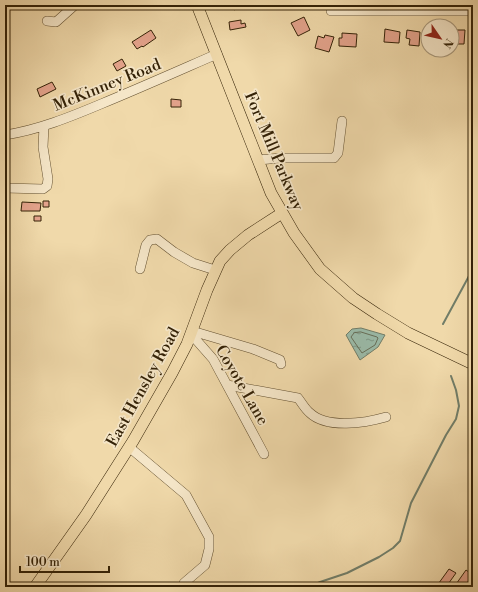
<svg xmlns="http://www.w3.org/2000/svg" width="478" height="592" font-family="'Libre Bodoni',serif">
<defs>
<pattern id="water-ripples" width="26" height="14" patternUnits="userSpaceOnUse"><rect width="26" height="14" fill="#9abaa8"/><path d="M2 4q2-2 4 0t4 0M15 11q2-2 4 0t4 0" fill="none" stroke="#7e9787"/></pattern>
</defs>
<rect width="100%" height="100%" fill="#f0d9aa"/>
<filter id="stains"><feTurbulence type="fractalNoise" baseFrequency=".005" numOctaves="4"/><feColorMatrix values="0 0 0 0 .2 0 0 0 0 .09 0 0 0 0 .02 0 0 0 .5 -.17"/></filter>
<radialGradient id="worn" r=".72"><stop offset=".6" stop-color="#630" stop-opacity="0"/><stop offset="1" stop-color="#630" stop-opacity=".3"/></radialGradient>
<path fill="url(#water-ripples)" stroke="#717d68" d="M361 328 385 335 378 347 360 360 346 335 352 329Z"/>
<g fill="none" stroke-linecap="round" stroke-linejoin="round">
<path stroke="#676e58" stroke-width="1" d="M361 332 377 337 378 338 375 345 362 353 351 337 354 333Z"/>
<path stroke="#717d68" stroke-width="2" d="M443 324 469 276 473 262
M310 587 320 582 347 573 379 557 393 548 400 541 411 503 446 435 456 419 459 406 456 390 451 376"/>
</g>
<path fill="#e4a38c" stroke="#342207" d="M231 5H238L239 7 234 10Z
M304 17 310 30 298 36 291 23Z
M241 20V24L245 23 246 27 230 30 229 22Z
M385 29 400 32 399 43 384 42Z
M151 30 156 38 143 47 142 46 137 49 132 42Z
M407 30 420 32 419 46 409 45 410 39 406 38Z
M452 30H465L464 44H452Z
M342 33 357 34 356 47 339 46V38H342Z
M325 35 334 37 329 52 315 48 318 36 324 38Z
M122 59 126 66 117 71 113 64Z
M52 82 56 89 40 97 37 89Z
M171 99 181 100V107H171Z
M43 201H49V207H43Z
M22 202 41 203 40 211H21Z
M34 216H41V221H34Z
M449 569 456 573 446 587H436Z
M466 570 473 575 464 587H454Z"/>
<g fill="none" stroke-linecap="round" stroke-linejoin="round">
<defs>
<path id="minor" d="M331 11H473
M47 21 56 22 75 5
M5 135C38 130 70 117 101 104 140 88 178 71 217 54
M258 160 281 158H334L338 153 342 121
M5 188 43 189 47 186 48 179 43 147 44 126
M140 269 146 245 150 240 157 239 174 252 193 263 215 270
M192 331 253 349 280 360 281 364
M191 334 213 359 264 454
M227 385 298 398C302 403 305 409 310 413 327 429 365 423 386 417
M129 447 186 495 209 537V549L205 565 184 583"/>
<path id="major" d="M197 5 271 193 294 233 320 269 353 298 377 314 408 333 473 364
M35 587 86 515 133 441 172 373 187 344 207 290 220 261 230 250 248 235 282 213"/>
</defs>
<use href="#minor" stroke="#635030" stroke-width="10"/>
<use href="#major" stroke="#342207" stroke-width="12"/>
<use href="#minor" stroke="#f5e6c8" stroke-width="9"/>
<use href="#major" stroke="#f0d9aa" stroke-width="11"/>
</g>
<g text-anchor="middle" dominant-baseline="central" stroke-width="3.5" stroke-linejoin="round" paint-order="stroke">
<g font-size="16" fill="#342207" stroke="#f5e6c8">
<text transform="translate(107 85) rotate(-22)">McKinney Road</text>
<text transform="translate(274 151) rotate(67)">Fort Mill Parkway</text>
<text transform="translate(242 385) rotate(60)">Coyote Lane</text>
<text transform="translate(143 387) rotate(-61)">East Hensley Road</text>
</g>
</g>
<rect width="478" height="592" fill="none" stroke="#f0d9aa" stroke-width="20"/>
<rect x="6" y="6" width="466" height="580" fill="none" stroke="#342207" stroke-width="2"/>
<rect x="10" y="10" width="458" height="572" fill="none" stroke="#342207"/>
<g transform="translate(440 38) rotate(124)"><circle r="19" fill="#f5e6c8" stroke="#a8987b"/>
<path d="M0-3L7 15L0 10L-7 15Z" fill="#8f2418"/>
<text y="-6" font-size="11" font-weight="bold" text-anchor="middle" fill="#342207">N</text>
</g>
<path d="M20 566v6h89v-6" fill="none" stroke="#342207" stroke-width="2"/>
<text x="26" y="566" font-size="12" fill="#342207" stroke="#f5e6c8" stroke-width="3" paint-order="stroke">100 m</text>
<rect width="100%" height="100%" filter="url(#stains)"/>
<rect width="100%" height="100%" fill="url(#worn)"/>
</svg>
